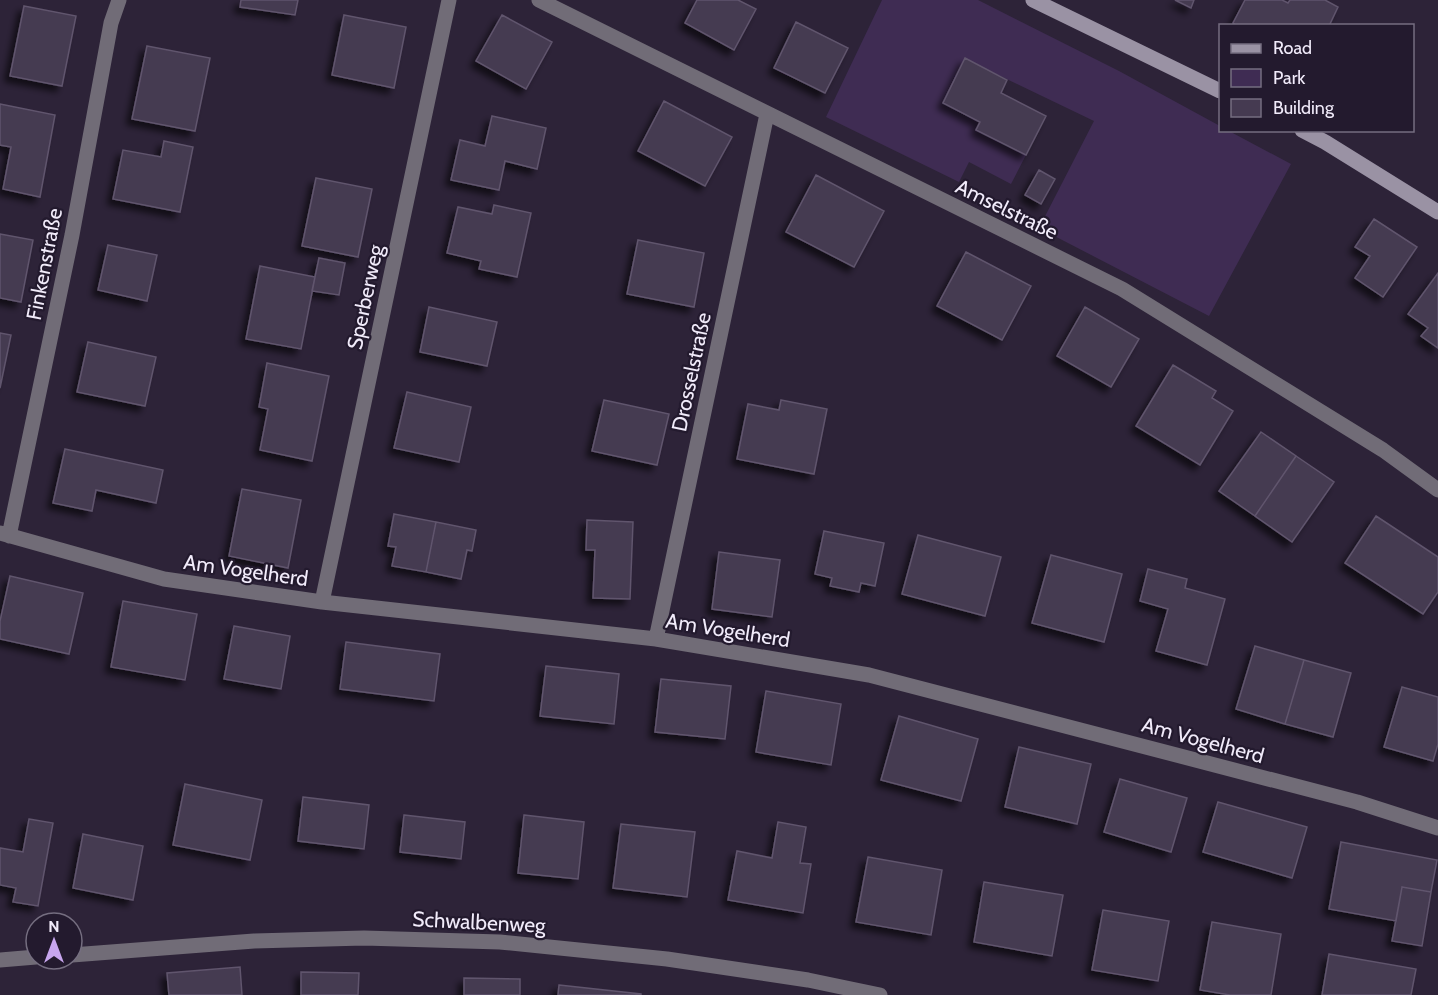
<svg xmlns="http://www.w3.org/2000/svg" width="1438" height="995" font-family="Cabin,sans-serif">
<defs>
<filter id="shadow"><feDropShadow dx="-5.5" dy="5.5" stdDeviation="3" flood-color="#0009"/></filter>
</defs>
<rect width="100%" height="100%" fill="#2d2338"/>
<path fill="#3f2c53" d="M882 0H978L1119 71 1220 126V130L1229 131 1291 164 1209 316 1039 228 1094 121 965 59 943 103 980 122 977 130 1026 155 1011 184 969 162 959 182 826 117Z"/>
<path fill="#453a51" stroke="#60556d" stroke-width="1.5" filter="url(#shadow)" d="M241 0H298L295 15 240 7Z
M697 0H738L756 9 734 50 685 23Z
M1175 0H1194L1191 8Z
M1245 0H1282L1288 3 1290 0H1325L1338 7 1330 24 1333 26H1237L1233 23Z
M24 6 76 16 62 86 10 76Z
M344 15 406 27 394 88 332 75Z
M502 15 552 42 526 89 476 61Z
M796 22 848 48 825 93 774 68Z
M147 46 210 58 195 131 132 119Z
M965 58 1007 80 1001 93 1046 116 1026 155 976 130 980 122 943 103Z
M664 101 732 137 705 186 638 151Z
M0 104 55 115 40 197 3 189 11 147 0 145Z
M492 116 546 128 537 169 505 161 499 190 451 180 460 140 485 146Z
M164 141 193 147 180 212 113 199 123 150 161 157Z
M1039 170 1055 179 1041 204 1025 195Z
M816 175 884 211 854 267 786 232Z
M316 178 372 189 358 257 302 246Z
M494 205 531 213 517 277 479 269 481 261 447 253 458 207 492 214Z
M1374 219 1417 247 1383 297 1355 278 1370 256 1355 247Z
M0 234 33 240 21 302 0 298Z
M638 240 704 253 694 307 627 294Z
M108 245 157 255 147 301 98 290Z
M966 252 1031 286 1002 340 937 306Z
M319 258 345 263 339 295 312 291Z
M260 266 315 277 301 349 246 339Z
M1438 273V348L1421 336 1428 328 1408 314Z
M429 307 497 322 487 366 420 352Z
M1085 307 1139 339 1111 387 1057 356Z
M0 333 11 335 0 388Z
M88 342 156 357 145 406 77 392Z
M267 363 329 376 312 461 260 450 268 409 259 407Z
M1173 365 1216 391 1212 398 1233 411 1200 465 1136 426Z
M407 392 471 407 459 462 394 448Z
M604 400 669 414 657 465 592 451Z
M781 400 827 409 814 474 737 459 748 404 779 410Z
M1261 432 1296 456 1255 516 1219 491Z
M65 449 163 470 156 503 96 490 92 511 53 503Z
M1296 456 1334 482 1292 542 1255 516Z
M242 489 301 500 288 568 229 556Z
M394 514 436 522 426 572 392 566 396 547 388 546Z
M1376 516 1438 557V592L1423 614 1345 563Z
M587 520 633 522 630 599 593 598 595 550H586Z
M436 522 476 530 472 551 467 550 461 579 426 572Z
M824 531 884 543 875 586 861 583 859 592 830 586 832 578 815 574Z
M918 535 1001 557 985 616 902 594Z
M719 552 780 560 772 617 712 609Z
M1051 555 1122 574 1104 642 1032 623Z
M1148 569 1187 579 1185 588 1225 599 1207 665 1156 651 1168 609 1140 601Z
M10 576 83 593 69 654 0 639V621Z
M123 601 197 614 185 680 111 667Z
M234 626 290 636 281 689 224 679Z
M346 642 440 654 434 701 340 689Z
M1255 646 1304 660 1285 724 1236 709Z
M1304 660 1351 673 1333 737 1285 724Z
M546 666 619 674 614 724 540 716Z
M661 679 731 686 725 739 655 732Z
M1402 687 1438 697V744L1433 761 1384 747Z
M766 691 841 704 831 765 756 752Z
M899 716 978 739 961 801 881 780Z
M1019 747 1091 764 1077 824 1005 807Z
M1120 779 1187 798 1171 852 1104 832Z
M185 784 262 800 250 860 173 845Z
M303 797 369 805 364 849 298 841Z
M1218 802 1307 827 1292 878 1203 852Z
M404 815 465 822 461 859 400 852Z
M524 815 584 822 578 879 518 873Z
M29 819 53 823 38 906 13 902 16 888 0 885V848L23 852Z
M778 822 806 827 800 863 811 864 803 913 728 900 737 851 772 858Z
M621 824 695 832 687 897 613 888Z
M83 834 143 846 133 900 73 888Z
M1341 842 1437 860 1431 892 1402 887 1396 921 1329 909Z
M868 857 942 870 931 935 856 922Z
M984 882 1063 895 1052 956 974 942Z
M1402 887 1431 892 1422 946 1392 941Z
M1103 910 1169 921 1158 981 1092 970Z
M1212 922 1281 934 1271 995H1230L1200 990Z
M1329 954 1416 969 1411 995H1322Z
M240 967 242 995H169L167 973Z
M301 972 359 973 358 995H301Z
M464 978 520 979V995H464Z
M559 985 641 994V995H558Z"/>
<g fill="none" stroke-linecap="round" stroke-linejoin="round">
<path stroke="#716c77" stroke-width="15" d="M539 0 1122 289 1383 450 1438 490
M0 533 164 579 322 602 656 639 869 675 1357 802 1438 828
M9 536 72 235 111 23 119 0
M322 602 449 0
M656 639 767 114
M72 955 254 941 364 938 500 942 667 959 808 980 880 995
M0 960 36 957"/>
<path stroke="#9a92a4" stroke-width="15" d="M1033 0 1220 91
M1302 130 1325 142 1438 212"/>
</g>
<g text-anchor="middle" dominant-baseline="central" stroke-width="4.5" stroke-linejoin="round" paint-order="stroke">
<g font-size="21" fill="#f1ebfa" stroke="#231a2e">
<text transform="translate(1007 209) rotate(26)">Amselstraße</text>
<text transform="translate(44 264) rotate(-79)">Finkenstraße</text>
<text transform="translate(365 297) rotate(-78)">Sperberweg</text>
<text transform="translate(691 372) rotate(-78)">Drosselstraße</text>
<text transform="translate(246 570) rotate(8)">Am Vogelherd</text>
<text transform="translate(728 630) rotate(9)">Am Vogelherd</text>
<text transform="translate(1203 740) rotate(15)">Am Vogelherd</text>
<text transform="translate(479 922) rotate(3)">Schwalbenweg</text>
</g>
</g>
<rect x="1219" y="24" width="195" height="108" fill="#231a2e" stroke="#756e80" stroke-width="1.5"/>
<rect x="1231" y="44" width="30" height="9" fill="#9a92a4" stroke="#756e80" stroke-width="1.5"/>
<text x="1273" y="54" font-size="18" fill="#f1ebfa">Road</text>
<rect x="1231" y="69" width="30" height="18" fill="#3f2c53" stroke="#756e80" stroke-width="1.5"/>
<text x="1273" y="84" font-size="18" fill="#f1ebfa">Park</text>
<rect x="1231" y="99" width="30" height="18" fill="#453a51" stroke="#756e80" stroke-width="1.5"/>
<text x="1273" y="114" font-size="18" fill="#f1ebfa">Building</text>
<g transform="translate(54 941)"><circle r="28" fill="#231a2e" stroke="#756e80" stroke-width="1.5"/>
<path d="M0-4.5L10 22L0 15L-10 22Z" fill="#c8a6ef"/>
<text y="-9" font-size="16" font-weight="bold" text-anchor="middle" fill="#f1ebfa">N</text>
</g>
</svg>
